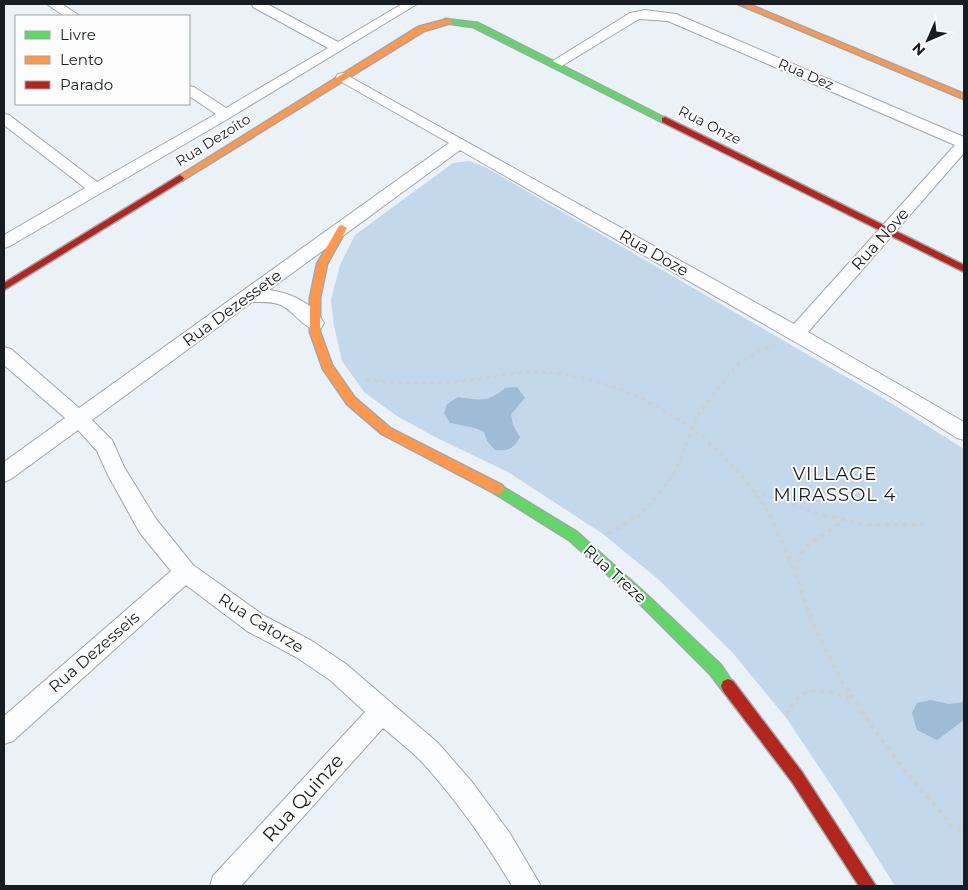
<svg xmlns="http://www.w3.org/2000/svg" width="968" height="890" font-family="Montserrat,sans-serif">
<rect width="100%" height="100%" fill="#eaf1f7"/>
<path fill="#c3d8ea" d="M469 161 485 167 891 403 964 449V886H895L845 806 787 719 732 652 658 579 603 534 508 472 435 437 397 416 365 393 342 361 334 326 331 300 340 265 355 235 453 163Z"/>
<path fill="#9fbbd5" d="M517 387 525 398 511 414 513 425 520 437C514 449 508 451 495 450L487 441 484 432 475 428 450 423 444 413 447 404 458 397C479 400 488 403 505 388Z
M931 700 949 704 964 702V720L937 740 917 730 912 713 917 703Z"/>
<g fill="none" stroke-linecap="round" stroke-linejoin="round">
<defs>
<path id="street" d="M47 4H62L80 16H64Z
M252 4H267L338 42 402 4H417L231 117 10 246 4 248V235L85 188 4 125V114L9 115 97 182 216 114 189 96V86L194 87 226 108 328 48 253 7Z
M645 10 676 14 964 137V153L808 332 964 422V440L957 438 893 398 460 150 269 290C291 293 313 303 324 323L321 328C305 333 295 311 281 305 272 301 261 302 252 302L92 420 112 440 124 467 156 519 193 565 263 615 312 641 346 664 438 743 472 782 509 832 541 886H512C486 842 456 799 421 761 409 749 396 739 383 728L241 886H210L213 876 365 712 330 680 296 657 247 631 186 585 13 741 4 744V716L171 571 140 533 109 477 97 451 78 430 11 479 4 482V462L65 418 4 365V347L11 349 79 408 449 143 338 80 336 77 338 74 343 73 794 324 955 145 668 21 639 19 560 67 555 68 548 64 630 13Z"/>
<path id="fast" d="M445 19 478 23 669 120 668 122H662L473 27 445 23Z
M498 484 577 532 647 595 721 665 735 686 733 691 728 693 723 691 711 675 639 603 569 540 494 493 492 489 494 485Z"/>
<path id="slow" d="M738 4H748L964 94V99Z
M448 19 452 21 451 23 424 31 183 180H177L176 178 418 27Z
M342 225 347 228 327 264 320 298V332L332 365 355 398 390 428 502 485 504 489 502 493 498 494 494 493 382 434 347 404 323 369 310 332V298L317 264 339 226Z"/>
<path id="jam" d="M665 117 964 265V272L662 122V118Z
M180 175 184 178 183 180 4 290V283Z
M728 679 733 681 802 772 876 886H859L792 782 723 691 721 686 723 681Z"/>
</defs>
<use href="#street" stroke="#a0a6ab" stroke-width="2"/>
<use href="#fast" stroke="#a0a6ab" stroke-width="3"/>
<use href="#slow" stroke="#a0a6ab" stroke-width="3"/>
<use href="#jam" stroke="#a0a6ab" stroke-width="3"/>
<path stroke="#ced1d3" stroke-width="3" stroke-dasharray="4 4" stroke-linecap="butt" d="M366 380C395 383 424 385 453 382 479 380 515 371 539 372 620 376 697 419 747 483 755 494 765 504 770 517
M754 491 827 517
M637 517 651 503 673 476 699 413 737 365 757 352 775 344"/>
<path stroke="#ced1d3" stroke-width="4" stroke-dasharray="4.5 4.5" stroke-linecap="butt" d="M770 515 795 572 813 624 843 683 874 730 907 773 952 825 964 834
M823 515 867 525H923
M608 534 638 515
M795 571 803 549 843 521
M786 715C803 681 822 689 853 699"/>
<use href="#street" fill="#fcfdfe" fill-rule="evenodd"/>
<use href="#fast" fill="#63d668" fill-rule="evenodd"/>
<use href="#slow" fill="#ff974d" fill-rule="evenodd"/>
<use href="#jam" fill="#b3261e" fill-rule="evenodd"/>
</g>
<g text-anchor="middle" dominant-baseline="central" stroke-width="4" stroke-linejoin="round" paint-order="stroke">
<g font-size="14" fill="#171d22" stroke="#fcfcfc">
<text transform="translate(806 74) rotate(23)">Rua Dez</text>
<text transform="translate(710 125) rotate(27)">Rua Onze</text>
<text transform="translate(213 140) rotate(-32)">Rua Dezoito</text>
</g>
<g font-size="16" fill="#171d22" stroke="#fcfcfc">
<text transform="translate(880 239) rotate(-48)">Rua Nove</text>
<text transform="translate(654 253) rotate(30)">Rua Doze</text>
<text transform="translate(232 308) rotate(-36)">Rua Dezessete</text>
<text transform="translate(615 574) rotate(42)">Rua Treze</text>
<text transform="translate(261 623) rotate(32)">Rua Catorze</text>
<text transform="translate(94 652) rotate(-41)">Rua Dezesseis</text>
</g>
<g font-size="18" letter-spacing="1" fill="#171d22" stroke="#fcfcfc">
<text x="835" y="474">VILLAGE<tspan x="835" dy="21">MIRASSOL 4</tspan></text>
</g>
<g font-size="19" fill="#171d22" stroke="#fcfcfc">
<text transform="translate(303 798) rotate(-48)">Rua Quinze</text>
</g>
</g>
<rect width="968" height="890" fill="none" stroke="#171d22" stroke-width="10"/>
<rect x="15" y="15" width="175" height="90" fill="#fcfcfc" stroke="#a0a3a5"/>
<rect x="25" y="31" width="25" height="8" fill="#63d668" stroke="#a0a3a5"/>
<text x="60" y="40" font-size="15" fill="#171d22">Livre</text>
<rect x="25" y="56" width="25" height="8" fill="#ff974d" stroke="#a0a3a5"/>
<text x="60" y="65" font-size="15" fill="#171d22">Lento</text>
<rect x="25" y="81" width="25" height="8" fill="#b3261e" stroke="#a0a3a5"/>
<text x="60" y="90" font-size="15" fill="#171d22">Parado</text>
<g transform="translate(928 40) rotate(225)" stroke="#fcfcfc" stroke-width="4" paint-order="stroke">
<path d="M0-4L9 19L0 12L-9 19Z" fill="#171d22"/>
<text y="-8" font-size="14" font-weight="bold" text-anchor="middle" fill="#171d22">N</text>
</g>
</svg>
